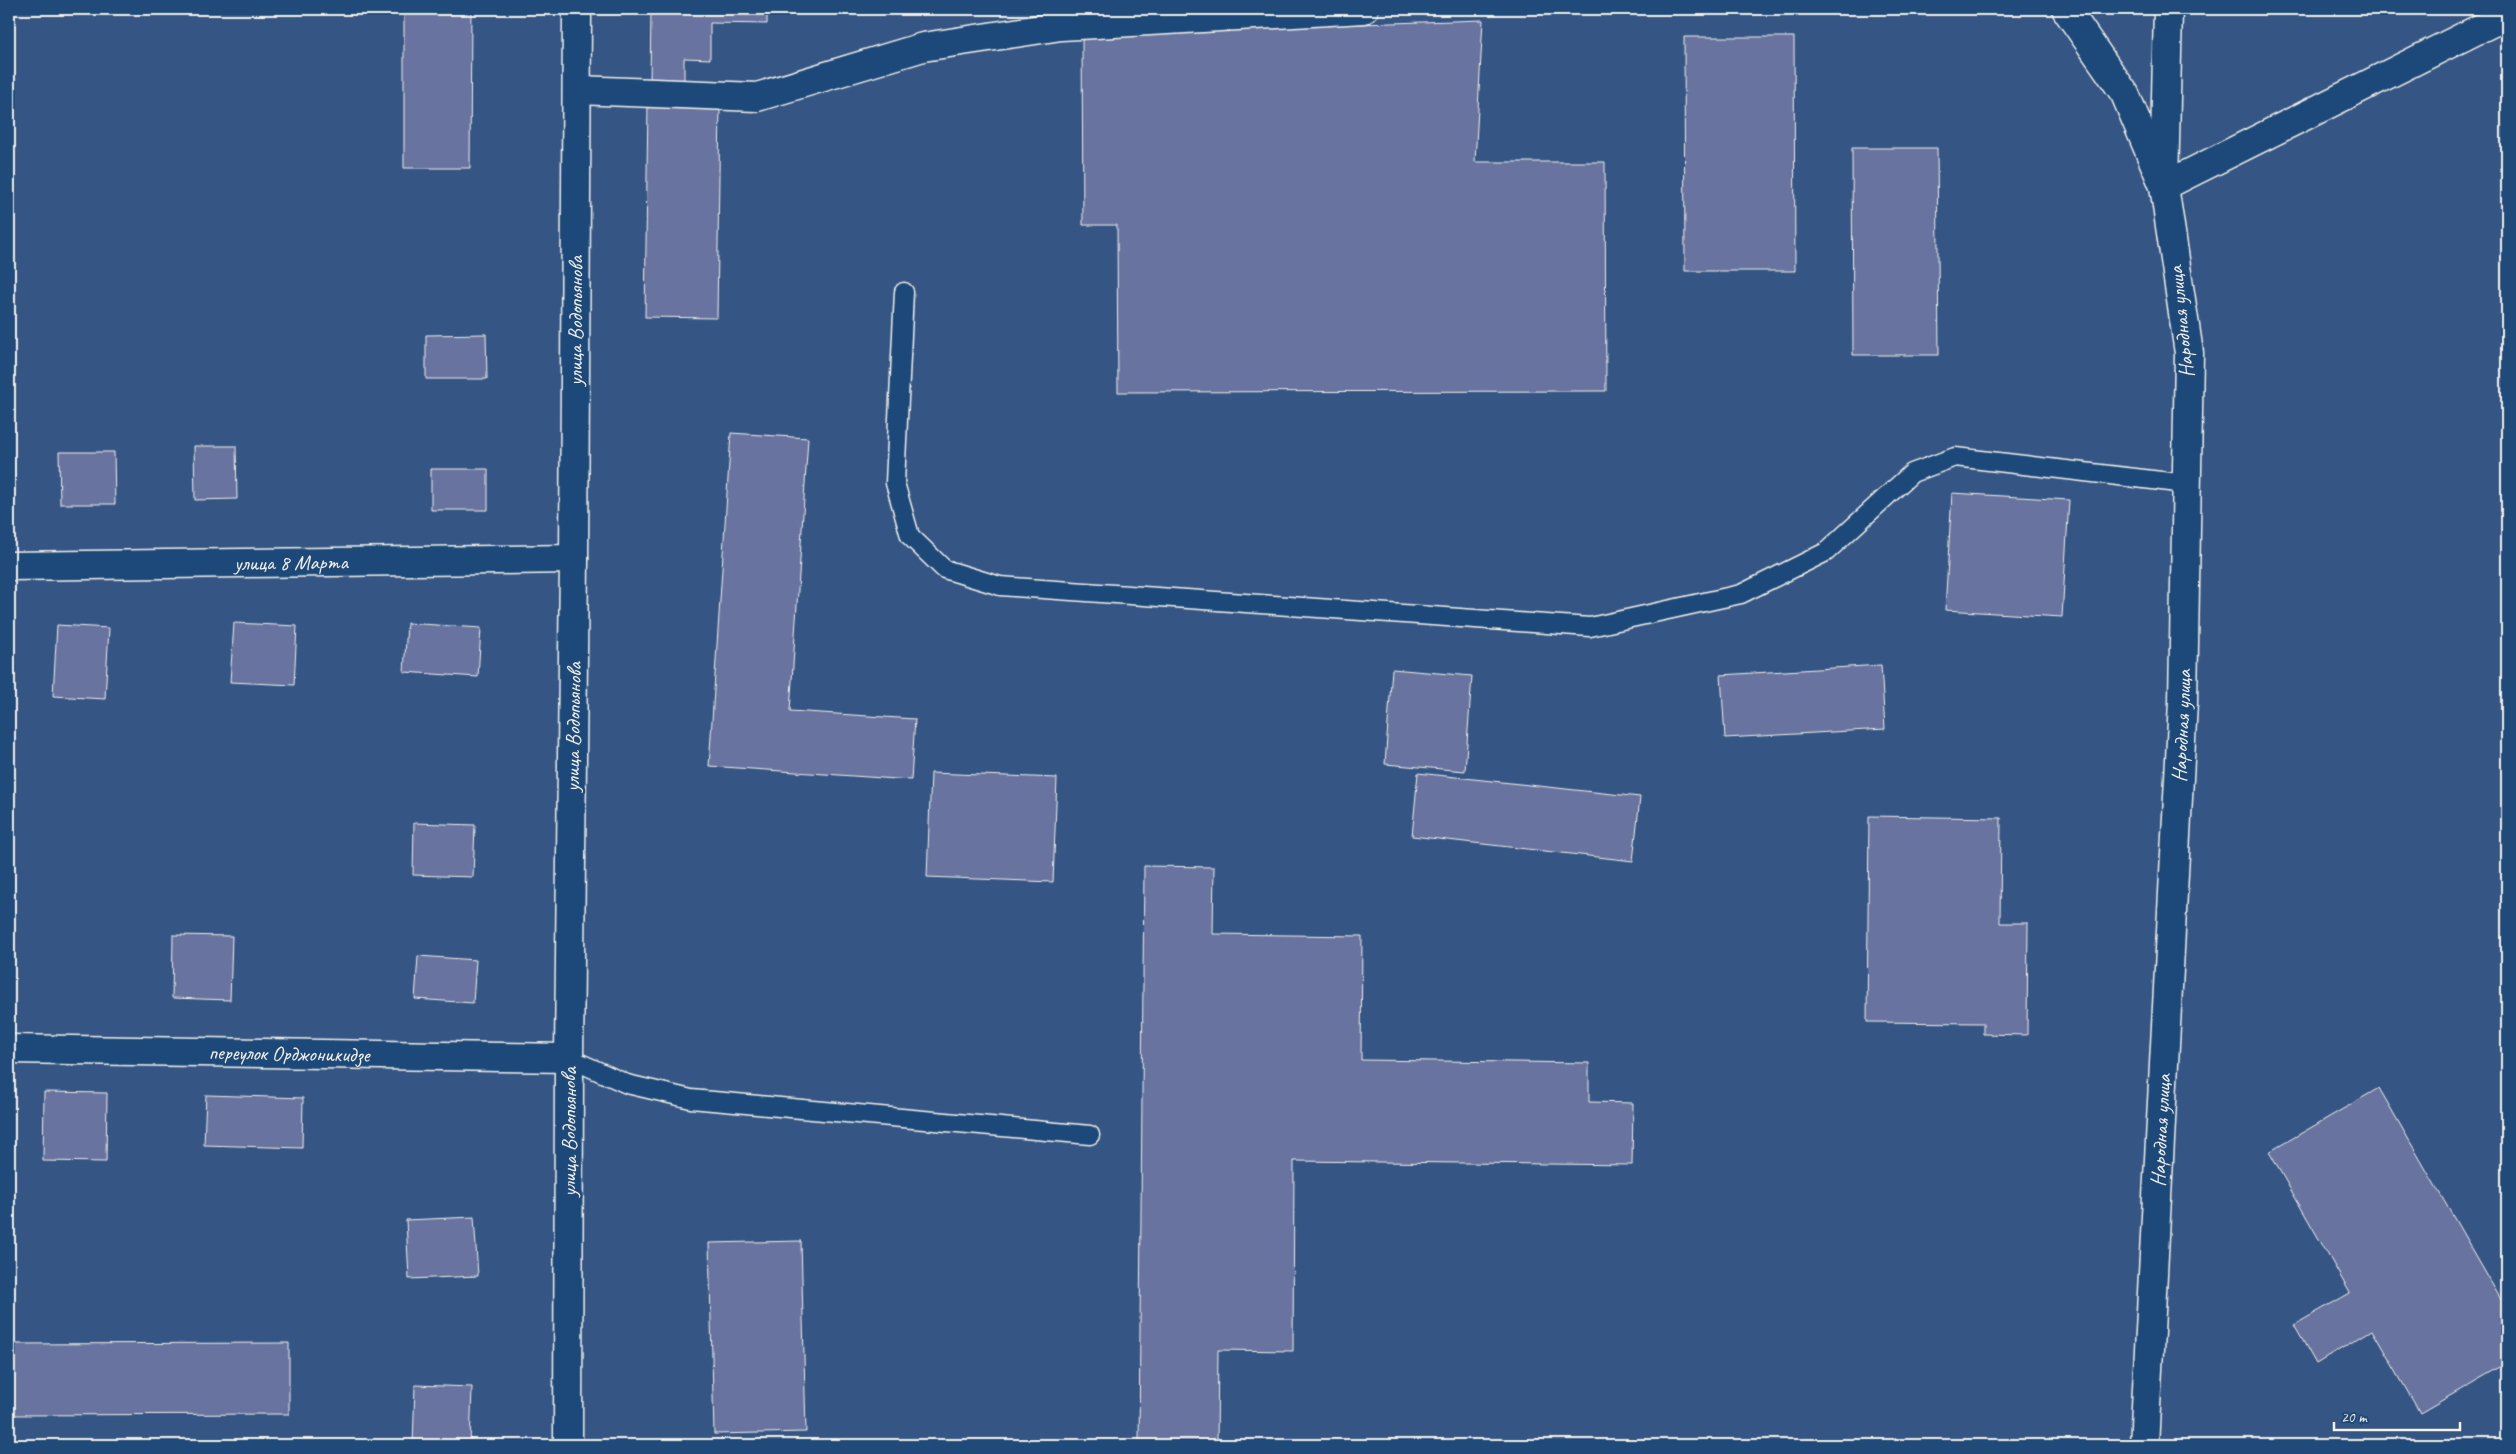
<svg xmlns="http://www.w3.org/2000/svg" width="2516" height="1454" font-family="Caveat,sans-serif">
<rect width="100%" height="100%" fill="#355685"/>
<filter id="ink" filterUnits="userSpaceOnUse"><feTurbulence type="fractalNoise" baseFrequency=".02" numOctaves="2"/><feDisplacementMap in="SourceGraphic" scale="10" xChannelSelector="R" yChannelSelector="G"/><feConvolveMatrix kernelMatrix="1 2 1 2 8 2 1 2 1" color-interpolation-filters="sRGB"/></filter>
<g filter="url(#ink)">
<path fill="#6773a0" stroke="#f4f1e8" d="M404 9H471L470 168H404Z
M651 9H767V24L710 23V59L684 58V82H650Z
M1483 20 1475 162H1605L1606 391 1118 392 1117 225H1083L1082 39 1208 29Z
M1684 37H1794L1795 271H1685Z
M648 103 720 104 717 318 645 317Z
M1852 148H1937L1939 355H1853Z
M486 334 487 379H426V335Z
M731 433 808 438 790 711 915 719 911 780 709 766Z
M194 446H236L237 499 195 500Z
M59 452H114L115 504H60Z
M431 469H488V510H431Z
M1952 493 2069 500 2062 617 1945 610Z
M234 623 297 626 294 685 230 682Z
M407 623 481 628 478 677 404 672Z
M57 625 109 628 105 699 53 696Z
M1881 665 1885 729 1725 738 1721 675Z
M1392 669 1472 676 1465 771 1385 764Z
M931 773 1057 778 1053 882 927 877Z
M1418 773 1640 797 1633 861 1412 836Z
M1869 816 2001 818 2000 923H2028L2027 1035 1983 1034V1023L1867 1022Z
M414 823 475 825 473 877 413 875Z
M1144 866 1214 867 1213 934 1362 936 1361 1060 1589 1063V1102L1633 1103 1632 1165 1294 1161 1293 1351 1218 1350 1217 1445 1139 1444Z
M173 935 232 936 230 1000 172 998Z
M418 956 476 960 473 1003 415 999Z
M2379 1088 2507 1310V1363L2420 1413 2372 1330 2316 1364 2294 1325 2350 1293 2269 1152Z
M44 1092 107 1093 106 1162 43 1161Z
M206 1095 303 1098 302 1148 204 1145Z
M474 1217 478 1276 409 1279 406 1220Z
M801 1241 806 1432 714 1434 709 1243Z
M289 1343V1414L9 1415V1344Z
M415 1385 472 1387 470 1445H413Z
M917 1441 1217 1445H917Z"/>
<g fill="none" stroke-linecap="round" stroke-linejoin="round">
<defs>
<path id="lane" d="M904 292 895 483 910 536 944 569 1000 586 1590 627 1741 594 1826 552 1912 473 1955 457 2187 484
M569 1058 627 1084 691 1099 1090 1135"/>
<g id="street">
<path d="M2066 9 2125 94 2164 186 2507 15"/>
<path d="M577 90 757 97 923 47 1061 26 1364 9"/>
<path id="s1" d="M9 566 574 559 569 1058 568 1445"/>
<path id="s2" d="M9 1049 569 1058"/>
<path id="s3" d="M2144 1445 2183 702 2189 353 2164 186 2168 9"/>
</g>
<g id="secondary">
<path id="s4" d="M574 559 577 9"/>
</g>
</defs>
<use href="#lane" stroke="#f4f1e8" stroke-width="21"/>
<use href="#street" stroke="#f4f1e8" stroke-width="31"/>
<use href="#secondary" stroke="#f4f1e8" stroke-width="31"/>
<use href="#lane" stroke="#1f4a7a" stroke-width="18"/>
<use href="#street" stroke="#1f4a7a" stroke-width="28"/>
<use href="#secondary" stroke="#1f4a7a" stroke-width="28"/>
</g>
</g>
<g text-anchor="middle" dominant-baseline="central" stroke-width="4.5" stroke-linejoin="round" paint-order="stroke">
<g font-size="21" fill="#f4f1e8" stroke="#1f4a7a">
<text stroke="none"><textPath href="#s4" startOffset="238">улица Водопьянова</textPath></text>
<text transform="translate(2181 322) rotate(-96)">Народная улица</text>
<text stroke="none"><textPath href="#s1" startOffset="282">улица 8 Марта</textPath></text>
<text transform="translate(573 727) rotate(-89)">улица Водопьянова</text>
<text stroke="none"><textPath href="#s3" startOffset="720">Народная улица</textPath></text>
<text stroke="none"><textPath href="#s2" startOffset="280">переулок Орджоникидзе</textPath></text>
<text stroke="none"><textPath href="#s3" startOffset="315">Народная улица</textPath></text>
<text transform="translate(569 1132) rotate(-90)">улица Водопьянова</text>
</g>
</g>
<rect width="2516" height="1454" fill="none" stroke="#1f4a7a" stroke-width="30"/>
<rect x="15" y="15" width="2486" height="1424" fill="none" stroke="#f4f1e8" stroke-width="2" filter="url(#ink)"/>
<path d="M2334 1422v8h126v-8" fill="none" stroke="#f4f1e8" stroke-width="2.5"/>
<text x="2341" y="1422" font-size="15" fill="#f4f1e8" stroke="#1f4a7a" stroke-width="4" paint-order="stroke">20 m</text>
</svg>
